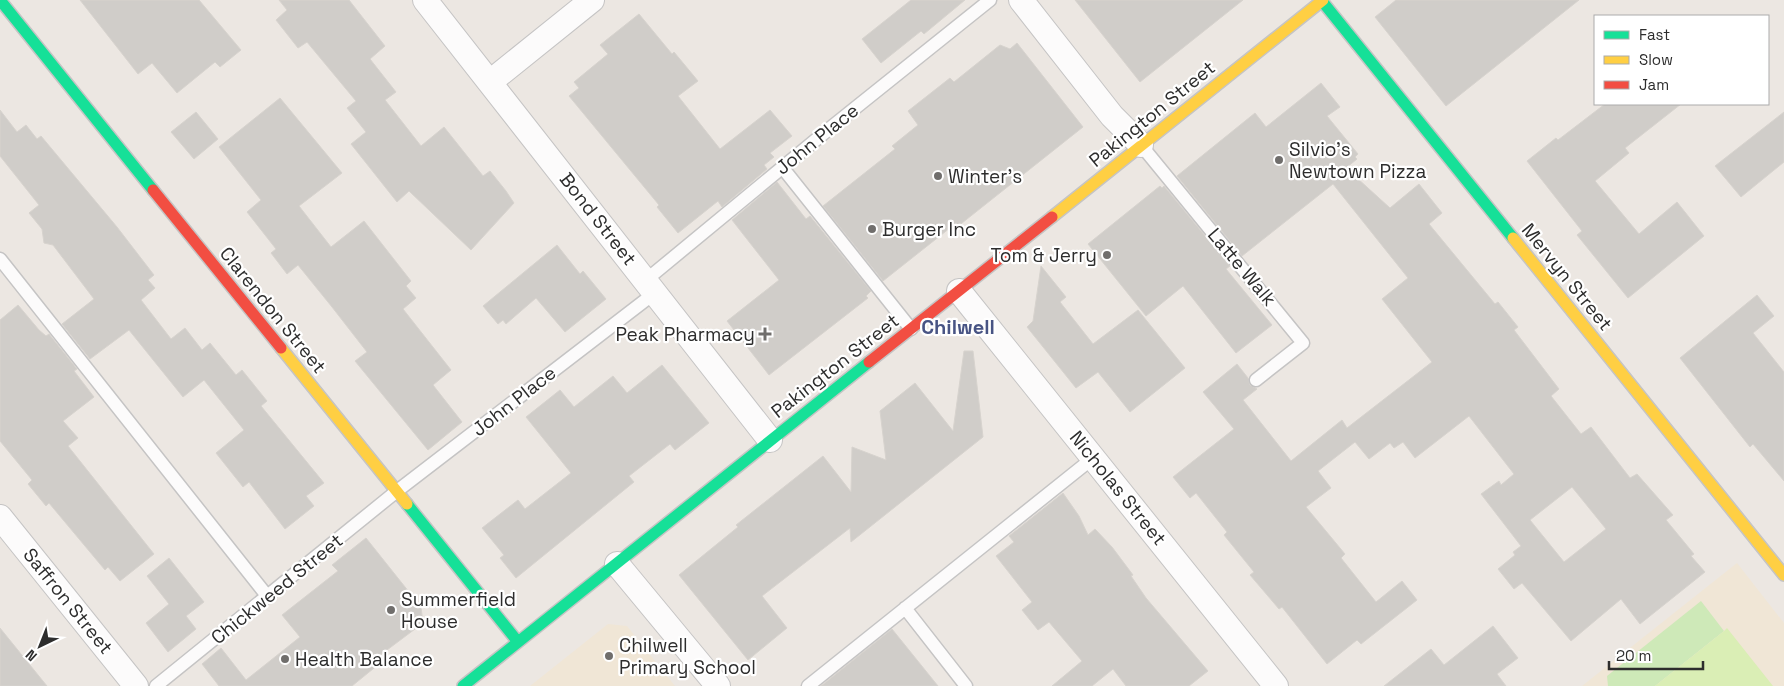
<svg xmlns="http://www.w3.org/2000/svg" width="1784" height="686" font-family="'Space Grotesk',sans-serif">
<rect width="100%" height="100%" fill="#ece7e2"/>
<path fill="#f0e6d6" d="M1737 563 1784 623V686H1582Z
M608 624 627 626 675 686H530Z"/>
<path fill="#cee9b8" d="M1701 601 1724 631 1655 686H1608L1607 676Z"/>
<path fill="#daeeb5" d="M1727 628 1773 686H1655L1724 631Z"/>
<path fill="#d0cdc9" stroke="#d7d3ce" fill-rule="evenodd" d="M80 0H199L241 50 220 67 215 62 177 93 152 63 138 74Z
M279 0H349L385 46 370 59 396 92 385 100 421 146 444 127 483 176 490 171 506 191 514 203 471 250 409 191 397 202 351 144 366 132 347 108 356 101 307 42 298 48 276 20 287 10Z
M911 0H965L924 34 921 31 881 63 862 39Z
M1075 0H1243L1140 82Z
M1396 0H1579L1446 106 1375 17Z
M639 14 672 54 674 52 698 81 678 96 720 149 770 110 792 136 770 153 774 157 764 165 767 169 722 207 718 201 678 233 657 207 659 205 569 96 579 88 574 82 608 54 600 45Z
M1017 43 1083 127 957 227 955 224 883 281 823 206 895 149 892 146 918 125 908 111 950 78 954 82 1000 45 1010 49Z
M1321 83 1340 107 1327 116 1358 154 1355 157 1357 159 1346 168 1390 208 1419 184 1442 213 1429 224 1495 304 1498 302 1518 327 1514 330 1559 389 1551 396 1581 434 1591 427 1630 478 1637 474 1673 515 1666 520 1694 554 1691 556 1705 572 1640 624 1621 599 1571 641 1522 583 1514 589 1498 569 1515 555 1513 552 1521 546 1481 494 1499 481 1501 485 1514 474 1469 416 1415 458 1403 442 1394 448 1390 443 1369 459 1355 442 1318 471 1331 488 1306 507 1345 554 1341 558 1376 602 1402 581 1417 600 1361 644 1357 640 1327 664 1282 607 1279 609 1250 575 1254 572 1224 535 1227 532 1196 493 1190 498 1173 477 1234 429 1203 392 1237 364 1248 378 1250 385 1257 389 1243 400 1291 461 1342 420 1347 428 1432 362 1382 299 1408 278 1333 184 1242 256 1177 176 1255 113 1266 127ZM1572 487 1606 529 1564 562 1530 520Z
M280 98 342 173 299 206 331 247 364 221 411 281 406 286 416 298 403 309 451 370 433 385 462 422 428 450 355 361 367 352 332 307 298 265 287 274 271 253 276 249 247 212 261 200 219 147Z
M1605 104H1681L1625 148 1629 153 1595 181 1639 234 1677 202 1704 236 1628 298 1577 235 1582 231 1527 161 1556 138 1558 140Z
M0 110 17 132 26 125 37 139 41 136 117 227 154 275 148 280 155 288 141 300 171 339 185 328 202 350 210 343 236 375 242 370 267 401 261 406 324 483 306 496 314 506 285 529 249 482 243 487 216 453 244 430 204 380 183 397 129 330 90 359 62 324 94 299 53 245 44 243 42 229 29 213 39 205 0 156Z
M196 112 218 139 194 159 171 132Z
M1784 112V162L1741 197 1715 166Z
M777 182 806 219 810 216 871 291 866 296 868 298 769 375 727 321 779 280 732 220Z
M1160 186 1162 188 1164 186 1230 266 1226 269 1272 325 1236 353 1183 286 1146 316 1088 244Z
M557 245 580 274 583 271 606 299 565 332 536 298 506 324 503 320 498 324 483 306Z
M1041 266 1066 297 1060 302 1093 344 1138 310 1185 368 1130 412 1098 372 1076 388 1027 327 1033 321Z
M1757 295 1774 316 1753 333 1784 372V481L1753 444 1750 447 1680 358Z
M18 305 39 330 46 336 49 334 77 369 74 371 94 397 63 421 78 438 68 446 154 554 120 581 108 567 105 570 49 503 46 506 28 484 32 480 0 441V320Z
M964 351H973L983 437 851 542 850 528 762 596 787 628 748 660 679 575 738 527 736 525 823 456 851 492 852 447 886 460 880 411 915 383 953 431Z
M662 365 709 423 675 450 670 444 629 476 634 482 516 578 500 558 504 555 482 528 518 500 525 509 571 473 526 417 560 390 574 407 613 376 627 393Z
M1063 493 1079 516 1088 535 1095 529 1112 547 1133 575 1131 576 1146 598 1208 671 1189 686H1126L1113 669 1092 686H1052L1082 661 1049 622 1038 630 1022 610 1032 602 996 556 1014 542 1009 536Z
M366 538 421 607 423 623 375 659 379 664 352 686H219L202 664 221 648 246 680 300 637 282 615 338 571 332 565Z
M169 558 204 602 186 616 196 629 168 652 146 623 169 604 147 576Z
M1493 626 1518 658 1497 674 1506 686H1384L1431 649 1444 665Z
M0 628 47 686H0Z
M892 629 938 686H821L831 678Z"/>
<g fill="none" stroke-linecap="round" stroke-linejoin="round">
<defs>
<path id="lane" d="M1141 145 1303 343 1256 380
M782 167 911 329
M0 259 268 597
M646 280 829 129 990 0
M905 608 966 686
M156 686 397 491 656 292
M808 686 1093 458"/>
<path id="street" d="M425 0 770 440
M1021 0 1112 116 1141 145
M490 82 592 0
M959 291 1276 686
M0 517 136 686
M617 564 718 686"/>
<path id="fast" d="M0 0 153 190
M1322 1 1513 238
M407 504 518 642
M463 686 869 362"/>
<path id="slow" d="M1052 217 1323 0
M1513 238 1784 575
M281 348 407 504"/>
<path id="jam" d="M153 190 281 348
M869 362 1052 217"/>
</defs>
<use href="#lane" stroke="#c5c4c4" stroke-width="15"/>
<use href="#street" stroke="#c5c4c4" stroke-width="26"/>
<use href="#fast" stroke="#c5c4c4" stroke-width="14"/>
<use href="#slow" stroke="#c5c4c4" stroke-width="14"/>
<use href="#jam" stroke="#c5c4c4" stroke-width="14"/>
<use href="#lane" stroke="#fcfbfb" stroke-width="12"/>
<use href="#street" stroke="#fcfbfb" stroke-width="24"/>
<use href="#fast" stroke="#16e098" stroke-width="11"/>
<use href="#slow" stroke="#ffcf43" stroke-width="11"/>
<use href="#jam" stroke="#f24e42" stroke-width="11"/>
</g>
<g fill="#706e6c" stroke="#fff" stroke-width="2">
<circle cx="1279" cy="160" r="5"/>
<circle cx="938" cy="176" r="5"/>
<circle cx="872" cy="229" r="5"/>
<circle cx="1107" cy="255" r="5"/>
<path d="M762.5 326.5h5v5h5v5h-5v5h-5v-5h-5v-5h5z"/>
<circle cx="391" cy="610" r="5"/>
<circle cx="609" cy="656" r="5"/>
<circle cx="285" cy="659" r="5"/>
</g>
<g text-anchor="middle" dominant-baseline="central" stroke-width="4.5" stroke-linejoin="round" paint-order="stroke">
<g font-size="19" fill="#2d2d2d" stroke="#fff">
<text transform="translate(1152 114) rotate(-39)">Pakington Street</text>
<text transform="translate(817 139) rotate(-39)">John Place</text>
<text transform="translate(598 219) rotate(52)">Bond Street</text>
<text transform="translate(1242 267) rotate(50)">Latte Walk</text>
<text transform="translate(1567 277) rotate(51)">Mervyn Street</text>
<text transform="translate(273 310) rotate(51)">Clarendon Street</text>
<text transform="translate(835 366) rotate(-38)">Pakington Street</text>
<text transform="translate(514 401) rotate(-38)">John Place</text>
<text transform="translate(1118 488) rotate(51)">Nicholas Street</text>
<text transform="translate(277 589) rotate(-39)">Chickweed Street</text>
<text transform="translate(68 601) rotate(51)">Saffron Street</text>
</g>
<g font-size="19" fill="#2d2d2d" stroke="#fff" text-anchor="start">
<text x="1289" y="149">Silvio's<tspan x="1289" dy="22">Newtown Pizza</tspan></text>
<text x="948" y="176">Winter's</text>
<text x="882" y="229">Burger Inc</text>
<text x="1097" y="255" text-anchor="end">Tom &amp; Jerry</text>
<text x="755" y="334" text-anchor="end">Peak Pharmacy</text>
<text x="401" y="599">Summerfield<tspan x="401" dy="22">House</tspan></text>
<text x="619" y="645">Chilwell<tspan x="619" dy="22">Primary School</tspan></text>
<text x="295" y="659">Health Balance</text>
</g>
<g font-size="20" font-weight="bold" fill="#485484" stroke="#fff">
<text x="958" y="327">Chilwell</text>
</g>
</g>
<rect x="1594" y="15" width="175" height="90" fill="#ffffff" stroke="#ababab"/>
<rect x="1604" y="31" width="25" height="8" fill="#16e098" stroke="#ababab"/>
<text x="1639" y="40" font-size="15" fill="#2d2d2d">Fast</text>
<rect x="1604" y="56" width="25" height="8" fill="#ffcf43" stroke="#ababab"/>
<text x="1639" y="65" font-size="15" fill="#2d2d2d">Slow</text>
<rect x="1604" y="81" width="25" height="8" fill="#f24e42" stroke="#ababab"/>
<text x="1639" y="90" font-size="15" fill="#2d2d2d">Jam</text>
<g transform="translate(40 646) rotate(223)" stroke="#ffffff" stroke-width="4" paint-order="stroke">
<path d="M0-4L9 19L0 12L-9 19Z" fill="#2d2d2d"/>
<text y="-8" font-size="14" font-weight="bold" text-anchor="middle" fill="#2d2d2d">N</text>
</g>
<path d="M1609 661v8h94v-8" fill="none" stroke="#2d2d2d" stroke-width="2.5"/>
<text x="1616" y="661" font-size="15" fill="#2d2d2d" stroke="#ffffff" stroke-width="4" paint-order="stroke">20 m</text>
</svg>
